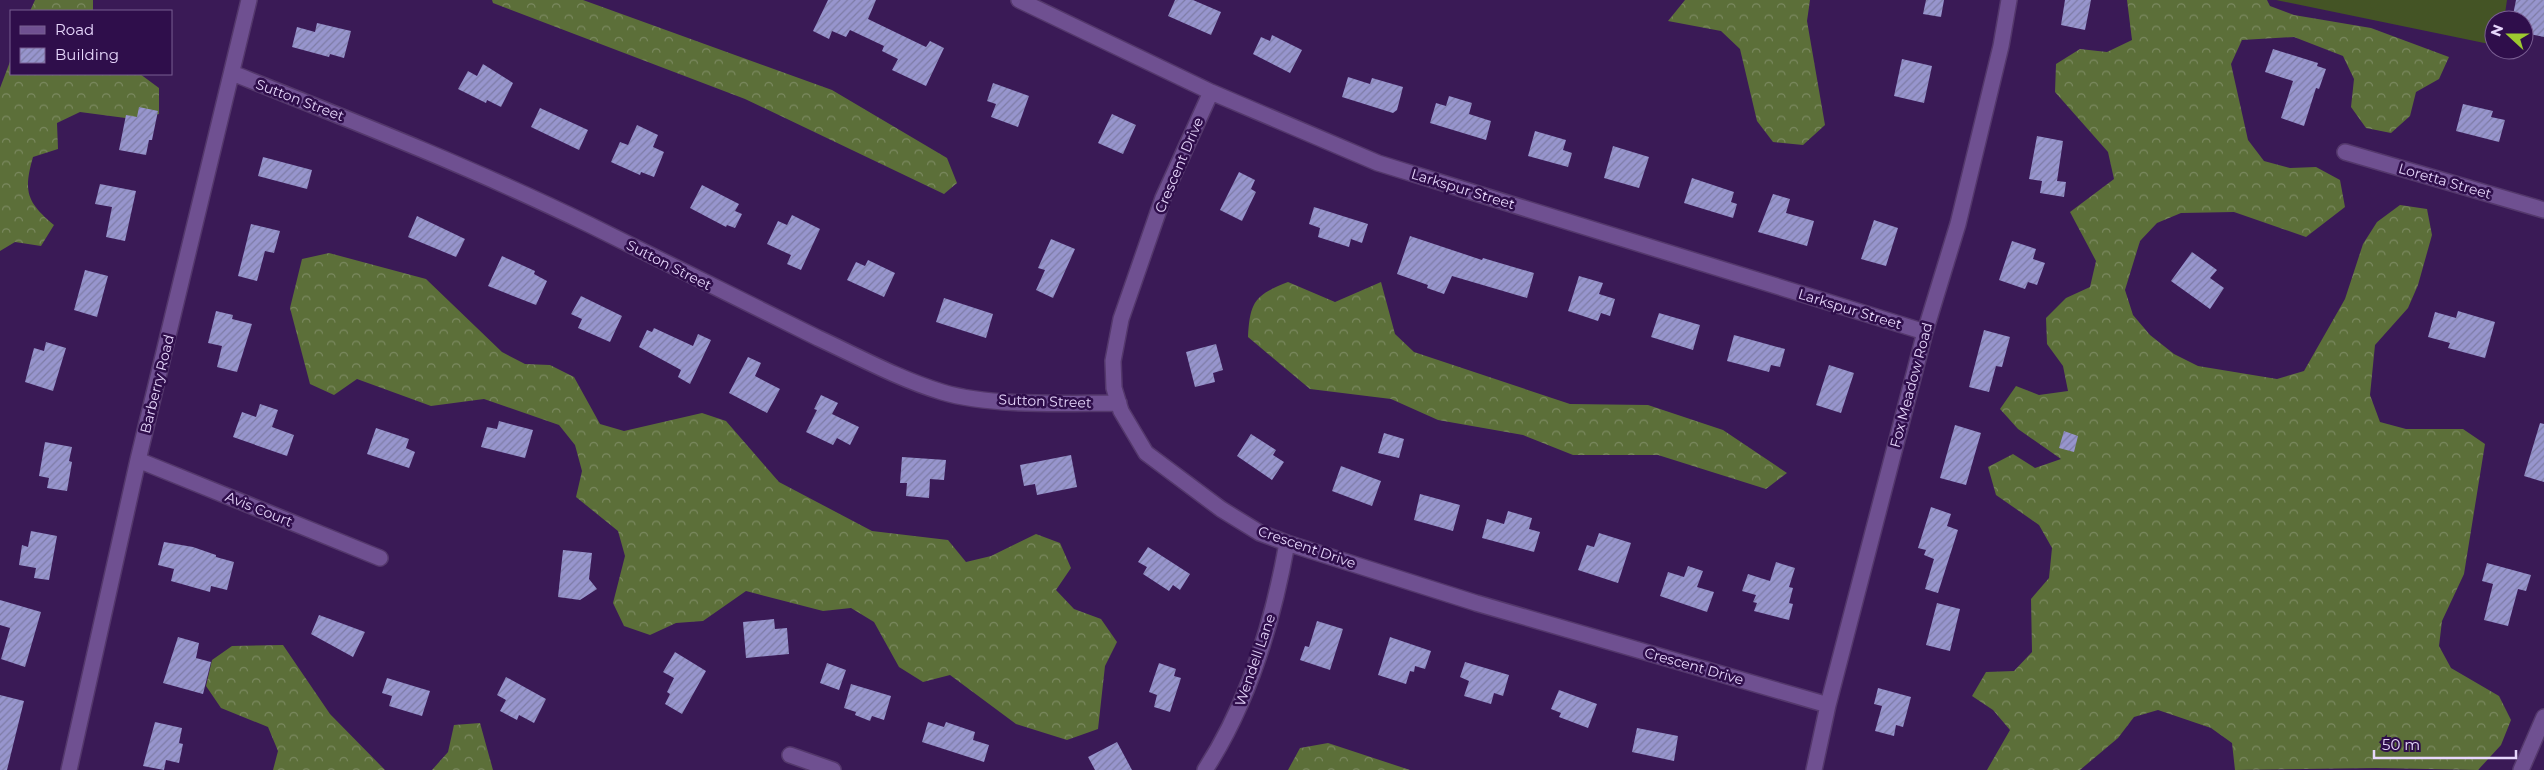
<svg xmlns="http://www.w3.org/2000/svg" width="2544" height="770" font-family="Montserrat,sans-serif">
<defs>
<pattern id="forest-crowns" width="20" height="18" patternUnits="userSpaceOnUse" patternTransform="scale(1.25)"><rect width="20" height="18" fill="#5c6f39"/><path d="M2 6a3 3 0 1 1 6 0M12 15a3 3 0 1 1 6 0" fill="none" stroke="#7b8960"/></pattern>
<pattern id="building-hatch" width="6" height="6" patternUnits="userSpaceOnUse" patternTransform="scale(1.25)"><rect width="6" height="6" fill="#9795cd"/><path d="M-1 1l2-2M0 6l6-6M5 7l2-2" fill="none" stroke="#7e7ca6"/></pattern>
</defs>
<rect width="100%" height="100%" fill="#3a1a56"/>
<path fill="url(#forest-crowns)" d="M35 0H93V11H30Z
M492 0H583L832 90 947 158 957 183 944 194 745 99 493 3Z
M1685 0H1810L1807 21 1825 125 1803 145 1773 142 1757 121 1740 49 1721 31 1668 21Z
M2127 0H2267L2270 6 2294 15 2371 28 2449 57 2439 79 2416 92 2410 116 2391 133 2366 128 2351 107 2354 79 2343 56 2294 37 2242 40 2231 64 2248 140 2264 161 2290 168 2316 167 2340 180 2345 207 2306 237 2234 212 2181 213 2157 223 2140 241 2125 290 2133 315 2150 335 2174 354 2198 366 2277 379 2304 371 2345 299 2363 244 2377 222 2400 205 2427 209 2432 235 2418 285 2408 308 2375 345 2370 395 2380 422 2406 429H2463L2485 444 2464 574 2442 621 2439 646 2451 668 2499 696 2511 720 2501 745 2478 770 2376 768 2235 770 2232 743 2211 728 2158 710 2134 717 2118 738 2080 770H1987L2010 730 1993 710 1972 696 1986 672 2014 671 2032 652 2031 599 2049 578 2052 548 2039 525 1996 495 1988 467 2013 454 2035 468 2061 459 2018 429 2000 409 2016 386 2039 395 2068 391 2063 366 2047 344 2046 318 2066 298 2090 287 2096 261 2070 212 2114 179 2108 152 2055 92 2056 64 2080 49 2107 52 2132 40Z
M11 59V74H140L159 88V114L133 119 80 112 57 123 58 149 33 157C23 192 27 202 54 225L41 246 15 242 0 251V88Z
M329 253 426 279 502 352 525 364 550 365 574 377 600 424 624 431 702 413 726 421 779 482 872 531 948 540 966 562 991 556 1036 534 1060 543 1071 568 1056 590 1074 609 1101 619 1117 642 1105 666 1098 729 1067 740 1016 724 950 675 923 682 899 667 874 622 851 608 823 611 746 591 703 621 676 623 650 635 624 626 613 603 625 556 618 531 576 497 582 471 575 445 559 425 484 399 431 406 357 379 334 395 310 384 290 308 302 259Z
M1288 282 1335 302 1381 282 1395 334 1414 352 1570 404 1648 405 1723 430 1787 473 1766 489 1658 455H1573L1523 435 1438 420 1391 399 1310 389 1248 337C1250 301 1255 295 1288 282Z
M283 645 330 714 385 770H273L278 751 268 727 221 708 206 686 212 660 232 646Z
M480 723 493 770H432L448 752 454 725Z
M1328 743 1410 770H1288L1300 748Z"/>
<path fill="#445425" d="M2276 0H2507L2504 20H2494V45Z"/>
<path fill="url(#building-hatch)" d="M828 0H876L868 19 926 47 930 41 944 48 926 86 892 70 898 59 882 51 884 46 850 30 846 37 832 31 829 39 813 31Z
M1175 0H1193L1221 12 1211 35 1168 16Z
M1926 0H1944L1941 17 1923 14Z
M2065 0H2091L2085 30 2061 25Z
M2516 0H2544V37L2524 33V20H2512Z
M317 23 351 31 344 58 330 54 329 57 292 47 297 27 315 32Z
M1272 35 1302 50 1290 73 1253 54 1261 37 1270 41Z
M2273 49 2318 63 2317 66 2326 69 2319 89 2316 88 2304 126 2281 118 2293 81 2265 72Z
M1902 59 1932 66 1924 103 1894 96Z
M483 64 513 83 501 107 487 100 486 103 458 89 468 71 477 76Z
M1348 77 1370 84 1372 78 1403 87 1397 110 1393 113 1342 97Z
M993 83 1029 96 1018 127 991 117 996 104 987 101Z
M1449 96 1472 103 1469 114 1491 121 1486 140 1430 123 1436 103 1446 106Z
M2463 104 2493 111 2491 117 2505 120 2499 142 2456 131Z
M139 107 158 111 152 140H149L146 155 119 150 126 115 137 117Z
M540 108 588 130 579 150 531 127Z
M1112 114 1136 125 1123 154 1098 143Z
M637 125 658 135 653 147 664 152 654 177 641 172 640 175 611 162 620 142 628 145Z
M1535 131 1566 140 1563 150 1572 153 1568 167 1528 156Z
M2037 136 2063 141 2057 181 2066 182 2064 197 2040 193 2042 181 2029 179Z
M1613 146 1649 157 1639 188 1604 178Z
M263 157 312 170 307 189 258 176Z
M1239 172 1255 180 1251 189 1256 192 1242 221 1220 210Z
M1692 178 1734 192 1731 202 1737 204 1733 218 1684 203Z
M100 184 136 191 125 241 106 237 112 207 95 204Z
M702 185 739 204 735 211 742 214 735 228 727 225 726 227 690 208Z
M1773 194 1790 199 1786 213 1814 221 1807 246 1758 232Z
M1314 207 1368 224 1362 243 1351 239 1349 247 1318 237 1320 228 1309 224Z
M792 215 820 229 801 270 787 264 791 255 767 244 778 221 787 225Z
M417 216 465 239 456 257 408 237Z
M1874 220 1898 228 1886 266 1861 259Z
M251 224 280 231 274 253 265 251 257 281 238 276Z
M1410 236 1482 260 1483 258 1534 273 1527 298 1452 276 1444 294 1427 288 1428 285 1397 274Z
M1051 239 1075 249 1053 298 1036 290 1045 270 1038 268Z
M2012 241 2036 249 2033 259 2045 263 2037 285 2028 282 2025 289 1999 280Z
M2192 252 2217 270 2210 278 2224 288 2210 309 2171 281Z
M502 256 535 271 534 274 547 281 536 305 488 286Z
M868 260 895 273 884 297 847 280 856 262 865 266Z
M85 270 108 276 97 317 74 310Z
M1579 276 1603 283 1599 294 1615 299 1610 316 1601 313 1598 321 1568 311Z
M581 296 622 316 610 342 578 328 582 319 571 314Z
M944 298 993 314 986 338 936 322Z
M216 311 233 315 232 319 252 324 237 372 217 367 222 346 208 343Z
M2458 311 2495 322 2485 358 2448 348 2450 343 2428 337 2435 312 2456 318Z
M1659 313 1700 325 1693 350 1651 337Z
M654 328 693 346 698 334 711 340 690 384 678 377 681 370 639 347 647 330 652 332Z
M1984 330 2010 337 2002 367 1996 366 1989 392 1969 387Z
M1734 335 1785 349 1780 367 1771 365 1769 372 1727 361Z
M46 342 66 348 53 391 25 382 34 348 44 351Z
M1216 344 1223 370 1213 373 1215 382 1195 387 1186 352Z
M748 357 761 363 755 376 780 389 767 413 729 393Z
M1829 365 1854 373 1841 413 1816 405Z
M821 395 838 403 832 414 859 427 850 445 837 438 833 445 806 432 817 410 814 409Z
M260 404 278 410 272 427 294 435 287 456 233 437 242 412 256 417Z
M499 421 533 430 525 458 481 447 487 427 497 429Z
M2540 423 2544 424V482L2524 476Z
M1955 425 1981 433 1966 485 1940 478Z
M376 428 409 439 406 448 415 452 409 468 367 454Z
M2064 431 2078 436 2074 452 2059 448Z
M1384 433 1404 439 1399 458 1378 453Z
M1251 434 1276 450 1273 455 1284 462 1272 480 1237 456Z
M45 442 72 447 69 461 72 462 67 491 47 488 49 478 39 476Z
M1071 455 1077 487 1037 495 1035 484 1024 486 1020 465Z
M902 457 946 460 944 480 930 479 929 498 906 496 907 483H900Z
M1341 466 1381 481 1372 506 1332 491Z
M1420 494 1460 505 1453 531 1414 520Z
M1931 507 1951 514 1947 526 1958 530 1938 593 1925 589 1934 559 1924 555 1926 550 1918 548Z
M1508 511 1532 518 1529 529 1540 532 1534 552 1482 538 1487 519 1504 524Z
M31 531 57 536 49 580 34 578 36 568 19 565 22 545 28 547Z
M1599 533 1631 543 1618 583 1578 570 1587 545 1594 547Z
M164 542 193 547 216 555V557L234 562 227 590 211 586 210 592 171 581 174 569 158 565Z
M1148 547 1190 574 1180 590 1173 585 1169 591 1143 574 1147 567 1138 562Z
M563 550 592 553 589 579 597 589 580 600 558 597Z
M1776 562 1795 568 1789 587 1793 588 1789 603 1793 604 1789 620 1754 611 1757 603 1753 602 1756 595 1742 591 1748 574 1770 581Z
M2487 563 2531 575 2526 591 2518 589 2508 626 2484 620 2493 584 2482 581Z
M1688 566 1703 571 1697 587 1714 592 1707 612 1660 596 1668 572 1684 577Z
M0 600 41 612 25 667 1 659 10 628 0 625Z
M1937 603 1960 609 1950 651 1926 645Z
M319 615 365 632 353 657 311 634Z
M774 619 775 629 787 628 789 654 746 658 743 622Z
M1317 621 1343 629 1330 670 1300 660 1305 646 1309 647Z
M178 637 199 643 196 658 211 662 203 694 163 683Z
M1390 637 1431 651 1425 669 1415 666 1414 672 1410 671 1406 684 1378 675Z
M675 652 706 671 682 714 665 704 670 694 667 692 674 678 663 672Z
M1465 662 1509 675 1503 696 1494 693 1491 704 1464 696 1469 681 1460 677Z
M827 663 846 670 839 690 820 683Z
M1159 663 1176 669 1174 676 1181 678 1170 712 1154 707 1157 695 1149 692Z
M506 677 546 699 534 723 519 715 517 720 500 711 506 700 497 695Z
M387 678 430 691 422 716 389 706 392 696 382 693Z
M851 684 891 696 884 720 872 716 870 721 855 715 856 712 844 708Z
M1878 688 1911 697 1903 727 1896 725 1894 736 1875 731 1882 706 1874 704Z
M1559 690 1597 704 1588 728 1559 717 1561 713 1551 709Z
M0 695 24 701 7 770H0Z
M155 722 182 728 179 743 183 744 179 763 166 760 164 770 143 766Z
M928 722 944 727 946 722 975 732 973 740 989 745 984 762 922 742Z
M1637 728 1678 736 1674 761 1632 752Z
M1117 742 1132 770H1095L1088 757Z"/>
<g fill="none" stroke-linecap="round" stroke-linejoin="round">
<defs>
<path id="street" d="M1019 0 1211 92 1378 163 1925 332
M232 73C353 121 473 168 590 225 666 263 742 301 818 338 859 357 899 379 942 392 992 407 1066 403 1119 403
M1211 92 1163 198 1121 319 1113 361 1114 388 1121 411 1146 453 1221 509 1260 533 1287 543 1476 603 1828 705
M2345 152 2544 210
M138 460 380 558
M790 755 833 770
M69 770 138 460 249 0
M1205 770C1249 702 1273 622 1287 543
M1814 770 1828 705 1925 332 1958 224 2001 46 2009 0
M2521 770 2544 717"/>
</defs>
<use href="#street" stroke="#54386c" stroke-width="18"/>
<use href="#street" stroke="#6f5091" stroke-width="15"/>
</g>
<g text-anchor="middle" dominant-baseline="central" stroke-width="5" stroke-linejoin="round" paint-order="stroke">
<g font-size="14" fill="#e7d7fc" stroke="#2f0e4b">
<text transform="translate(300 100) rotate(21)">Sutton Street</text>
<text transform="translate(1179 165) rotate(-67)">Crescent Drive</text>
<text transform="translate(2445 181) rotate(16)">Loretta Street</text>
<text transform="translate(1463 189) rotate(17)">Larkspur Street</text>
<text transform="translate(669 265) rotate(27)">Sutton Street</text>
<text transform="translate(1850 309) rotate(17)">Larkspur Street</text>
<text transform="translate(157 384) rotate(-76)">Barberry Road</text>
<text transform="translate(1911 385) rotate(-75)">Fox Meadow Road</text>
<text transform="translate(1045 401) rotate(2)">Sutton Street</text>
<text transform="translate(259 509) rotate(22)">Avis Court</text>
<text transform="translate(1307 547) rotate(19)">Crescent Drive</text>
<text transform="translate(1255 660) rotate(-71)">Wendell Lane</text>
<text transform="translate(1694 666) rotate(16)">Crescent Drive</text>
</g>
</g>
<rect x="10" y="10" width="162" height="65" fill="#2f0e4b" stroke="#795e92"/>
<rect x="20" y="26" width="25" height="8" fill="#6f5091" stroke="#795e92"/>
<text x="55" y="35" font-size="15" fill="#e7d7fc">Road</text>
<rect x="20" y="48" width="25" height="15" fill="url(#building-hatch)" stroke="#795e92"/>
<text x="55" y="60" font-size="15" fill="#e7d7fc">Building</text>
<g transform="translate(2509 35) rotate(291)"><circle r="24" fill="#2f0e4b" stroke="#795e92"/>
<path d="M0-4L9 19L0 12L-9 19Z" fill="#9dca30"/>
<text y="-8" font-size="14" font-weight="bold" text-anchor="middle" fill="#e7d7fc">N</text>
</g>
<path d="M2374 750v8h142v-8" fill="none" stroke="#e7d7fc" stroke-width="2.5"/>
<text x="2382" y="750" font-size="15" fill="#e7d7fc" stroke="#2f0e4b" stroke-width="4" paint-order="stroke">50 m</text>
</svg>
